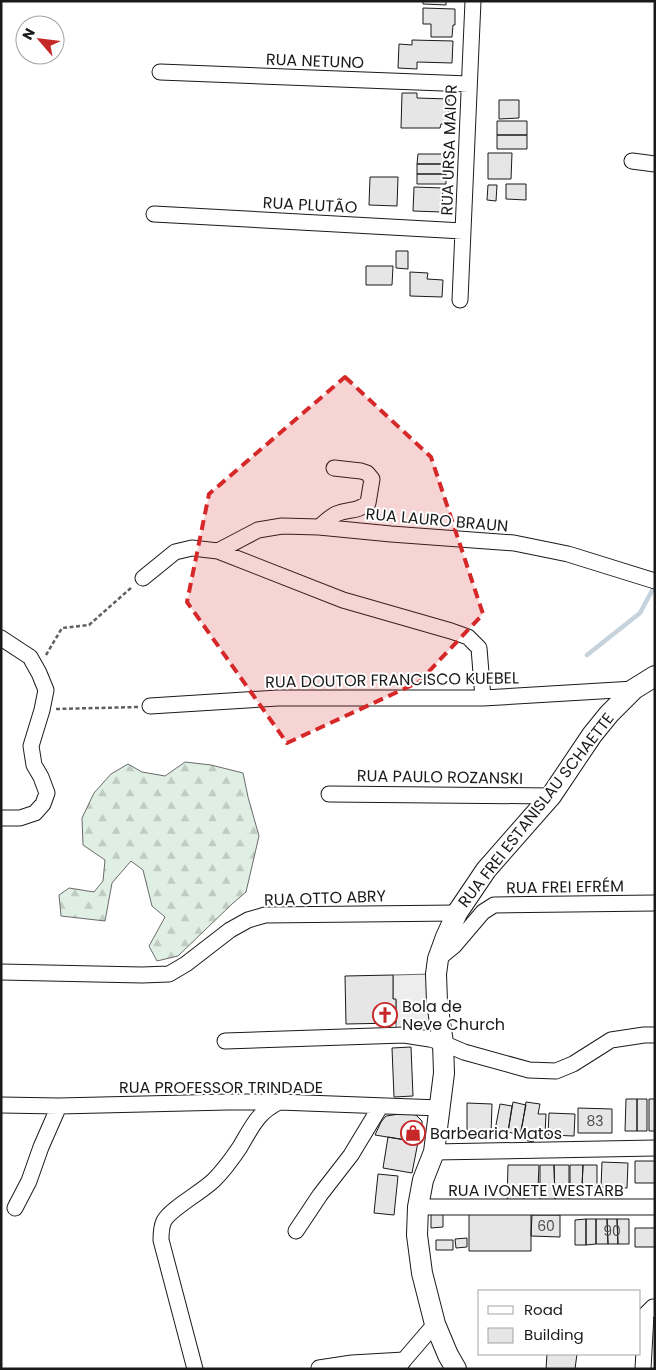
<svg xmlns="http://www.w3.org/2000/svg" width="656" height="1370" font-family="Poppins,sans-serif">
<defs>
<pattern id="forest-firs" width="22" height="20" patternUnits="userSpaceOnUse" patternTransform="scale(1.25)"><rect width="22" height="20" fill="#e0efe3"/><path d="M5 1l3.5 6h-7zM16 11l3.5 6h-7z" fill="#c0ccc2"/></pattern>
</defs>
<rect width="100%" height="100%" fill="#fff"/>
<path fill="url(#forest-firs)" stroke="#6a6a6a" d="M185 762 211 765 243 773 248 797 259 836 246 892 232 904 178 956 157 961 149 946 165 917 152 906 143 870 131 861 112 883 105 921 61 916 59 895 69 888 94 892 103 881 105 860 83 845 82 818 94 793 111 774 128 764 142 772 165 776Z"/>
<path fill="#ededed" stroke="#6a6a6a" d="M432 974V1031L396 1032V1000L393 999V975Z"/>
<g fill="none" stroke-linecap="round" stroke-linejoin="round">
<path stroke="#c6d2dc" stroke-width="4.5" d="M587 655 640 613 655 585"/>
</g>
<path fill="#e6e6e6" stroke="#1a1a1a" d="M423 1H446V5L423 4Z
M423 8 455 9V25H453L452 37H431V24H423Z
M412 40 453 41 452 63 417 62V69L398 68 399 44 412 45Z
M402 93H417V98L449 99 448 124H441L440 128H401Z
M499 100H519V118L499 119Z
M497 121H527V135H497Z
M497 135H527V149H497Z
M488 153H512L511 179H488Z
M418 154H446V164H417Z
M417 164H446V174H417Z
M417 174H446V184H417Z
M370 177H398L397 206 369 205Z
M506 184H526V200L506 199Z
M488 185H497L496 201 487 200Z
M414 187 443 188 442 212 413 211Z
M396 251H408V269L396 268Z
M366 266H393L392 285H366Z
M410 272 428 273 427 279 443 280 442 297 410 296Z
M393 975V999H396V1023L346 1024 345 976Z
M411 1047 413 1096 394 1097 392 1048Z
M626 1099H637V1131H625Z
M637 1099H647V1131H637Z
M649 1099H655V1131H649Z
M513 1102 526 1105 520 1135 508 1132Z
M526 1102 540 1104 538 1114H546L545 1134 535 1133 533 1142 520 1139Z
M467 1103 492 1104 491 1135 467 1134Z
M500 1104 512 1106 508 1132 495 1130Z
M578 1108 612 1109V1133H578Z
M406 1113 416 1115 422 1121V1132L418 1142 375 1135 381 1122 386 1116Z
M549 1113 575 1114 574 1136 548 1135Z
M388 1137 418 1142 412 1173 383 1168Z
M635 1161H655V1183H635Z
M602 1162 628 1163 627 1188 601 1187Z
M508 1165H539L538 1188H524V1202H507Z
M540 1165H554L555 1200H540Z
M554 1165H569V1200H555Z
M570 1165H583L582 1187H570Z
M583 1165H597V1187H582Z
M378 1174 398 1176 394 1215 374 1213Z
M443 1212V1227L431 1228V1213Z
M469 1213H531V1251H469Z
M532 1215H560V1237L531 1236Z
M586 1219H596V1244L586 1245Z
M586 1219V1245H575V1220Z
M596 1219H607L608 1244H596Z
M607 1219H617L618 1244H608Z
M617 1219H629V1244H618Z
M635 1228H655V1247H635Z
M467 1238V1247L456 1248 455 1239Z
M436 1240H453V1250H436Z
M547 1354H577L575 1369H546Z"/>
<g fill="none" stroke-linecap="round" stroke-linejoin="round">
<defs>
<path id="minor" d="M160 72 469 84
M632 161 655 164
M154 214 463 231
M460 300 473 1
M319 527C324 523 330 517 336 514 350 508 355 513 368 503L372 479 367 473 361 471 334 468
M218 551 258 530 282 526 319 527 391 534 514 543 568 554 655 581
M143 578 175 552 192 548 218 551 343 600 451 631 468 637 479 648 483 698
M1 638 30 657 39 673 46 690 42 710 31 746 34 765 41 777 47 793 43 804 35 813 20 818H1
M150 706 278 698H483L634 689
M329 794 551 796
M438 959 454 946 483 912 494 905 655 903
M1 972 142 975 169 974 186 964 230 930 248 920 265 915 457 913
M225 1041 404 1035 430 1039 443 1043 464 1052 529 1070 556 1071 573 1064 611 1040 644 1035H655
M1 1105 59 1106 228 1102H279L440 1108
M434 1152 655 1148
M418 1207H655
M15 1208 29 1181 41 1147 59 1106
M296 1231 320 1195 351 1155 380 1107
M399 1367 404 1360 435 1324
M319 1368 352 1363 404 1360
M195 1369 161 1240C161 1234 161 1227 164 1221 170 1209 202 1192 214 1180 224 1170 232 1159 240 1147 252 1127 257 1113 279 1102
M643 1369 646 1314 653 1307H655"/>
<path id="major" d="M456 1369 448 1355 435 1324 422 1273 417 1235 418 1207 423 1180 434 1152 444 1073 443 1043 437 1002 436 974 438 959 446 937 457 913 486 870 551 796 592 735 609 714 634 689 655 676"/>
</defs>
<use href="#minor" stroke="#1a1a1a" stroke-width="17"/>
<use href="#major" stroke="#1a1a1a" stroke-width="22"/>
<path stroke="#5f5f5f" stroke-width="2.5" stroke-dasharray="4 2.5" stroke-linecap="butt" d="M46 655 62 628 89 625 132 587
M56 709 138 707"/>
<use href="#minor" stroke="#fff" stroke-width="15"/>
<use href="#major" stroke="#fff" stroke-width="20"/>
</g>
<path fill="#d62828" fill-opacity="0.2" stroke="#d62828" stroke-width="4" stroke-dasharray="10 6" stroke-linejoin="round" d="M345 377 431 457 483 614 419 682 287 743 187 602 209 494Z"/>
<defs>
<symbol id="church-ring" viewBox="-11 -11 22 22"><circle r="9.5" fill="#fff" stroke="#c62828" stroke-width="1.5"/><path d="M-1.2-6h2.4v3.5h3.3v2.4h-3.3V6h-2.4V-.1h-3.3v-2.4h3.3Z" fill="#c62828"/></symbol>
<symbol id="shop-ring" viewBox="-11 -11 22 22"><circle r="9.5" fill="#fff" stroke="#c62828" stroke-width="1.5"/><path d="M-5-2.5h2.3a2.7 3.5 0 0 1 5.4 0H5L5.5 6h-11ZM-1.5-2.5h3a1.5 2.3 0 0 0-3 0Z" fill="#c62828"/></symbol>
</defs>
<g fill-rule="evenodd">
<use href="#church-ring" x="371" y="1001" width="28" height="28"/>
<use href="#shop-ring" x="399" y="1119" width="28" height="28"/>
</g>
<g text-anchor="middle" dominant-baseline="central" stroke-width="4" stroke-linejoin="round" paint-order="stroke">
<g font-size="14" fill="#4d4d4d">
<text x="595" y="1121">83</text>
<text x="546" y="1226">60</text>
<text x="612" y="1231">90</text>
</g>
<g font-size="16" fill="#1a1a1a" stroke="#fff">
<text transform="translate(315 61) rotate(2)">RUA NETUNO</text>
<text transform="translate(449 150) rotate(-88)">RUA URSA MAIOR</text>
<text transform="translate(310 205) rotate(3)">RUA PLUTÃO</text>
<text transform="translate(437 520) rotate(5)">RUA LAURO BRAUN</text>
<text transform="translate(392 680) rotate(-1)">RUA DOUTOR FRANCISCO KUEBEL</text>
<text transform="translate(440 777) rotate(1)">RUA PAULO ROZANSKI</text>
<text transform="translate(536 810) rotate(-52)">RUA FREI ESTANISLAU SCHAETTE</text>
<text transform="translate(565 887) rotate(-1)">RUA FREI EFRÉM</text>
<text transform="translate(325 898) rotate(-2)">RUA OTTO ABRY</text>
<text x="221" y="1087">RUA PROFESSOR TRINDADE</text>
<text x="536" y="1190">RUA IVONETE WESTARB</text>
</g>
<g font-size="16" fill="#1a1a1a" stroke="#fff" text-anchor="start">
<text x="402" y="1006">Bola de<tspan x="402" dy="18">Neve Church</tspan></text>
<text x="430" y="1133">Barbearia Matos</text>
</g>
</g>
<rect width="656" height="1370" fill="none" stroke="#1a1a1a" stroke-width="5"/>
<rect x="478" y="1290" width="162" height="65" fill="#ffffff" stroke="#a3a3a3"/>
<rect x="488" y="1306" width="25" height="8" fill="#ffffff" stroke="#a3a3a3"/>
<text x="524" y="1315" font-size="15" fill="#1a1a1a">Road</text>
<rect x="488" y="1328" width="25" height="15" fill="#e6e6e6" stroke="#a3a3a3"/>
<text x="524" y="1340" font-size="15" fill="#1a1a1a">Building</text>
<g transform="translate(40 40) rotate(298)"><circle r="24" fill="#ffffff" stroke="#a3a3a3"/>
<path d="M0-4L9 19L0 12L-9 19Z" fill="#c62828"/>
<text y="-8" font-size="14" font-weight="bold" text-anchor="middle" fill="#1a1a1a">N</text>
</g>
</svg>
